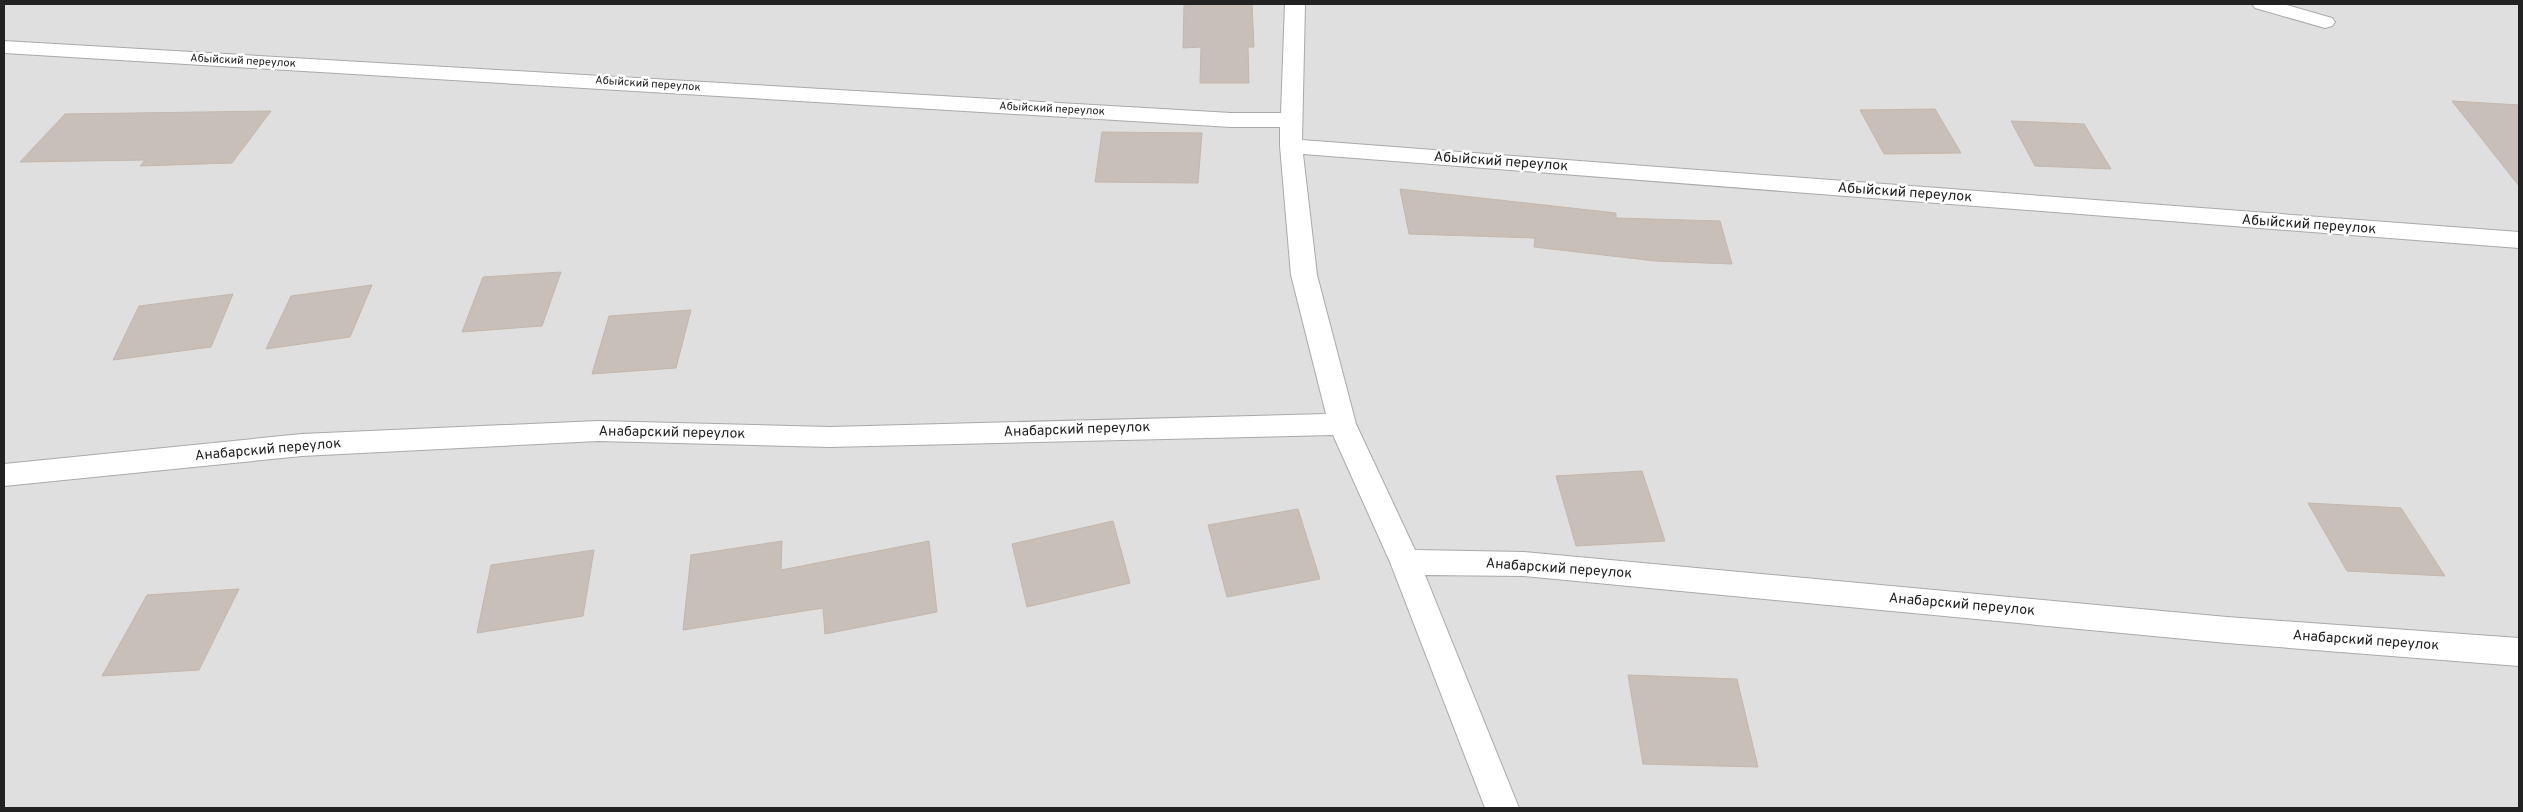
<svg xmlns="http://www.w3.org/2000/svg" width="2523" height="812" font-family="Overpass,sans-serif">
<rect width="100%" height="100%" fill="#f2efe9"/>
<path fill="#e0dfdf" d="M4 4H2519V808H4Z"/>
<path fill="#c7bfb8" stroke="#c4b6ab" d="M1184 4H1252L1254 47H1248L1249 83H1200L1201 47 1183 48Z
M2452 101 2519 105V186Z
M1935 109 1961 153 1884 154 1860 110Z
M271 111 232 163 140 166 145 160 20 162 65 114Z
M2011 121 2084 124 2111 169 2035 166Z
M1102 132 1202 133 1198 183 1095 182Z
M1400 189 1616 213V218L1720 221 1732 264 1655 261 1534 247 1535 238 1409 234Z
M561 272 542 326 462 332 483 277Z
M372 285 350 337 266 349 291 296Z
M233 294 211 347 113 360 139 306Z
M691 310 676 368 592 374 609 316Z
M1642 471 1665 541 1576 546 1556 476Z
M2308 503 2401 508 2445 576 2347 571Z
M1298 509 1320 579 1227 597 1208 525Z
M1113 521 1130 583 1027 607 1012 544Z
M782 541 781 570 929 541 937 612 825 634 823 608 683 630 691 555Z
M594 550 583 616 477 633 491 565Z
M239 589 199 670 102 676 147 595Z
M1628 675 1737 679 1758 767 1643 764Z"/>
<g fill="none" stroke-linecap="round" stroke-linejoin="round">
<defs>
<path id="street" d="M1285 4H1305L1302 140 2519 232V248L1303 154 1317 275 1356 424 1415 550 1524 552 2227 617 2519 638V666L2227 643 1524 576 1425 575 1519 808H1485L1390 562 1333 435 830 447 598 441 302 456 4 486V464L302 434 598 421 830 427 1326 414 1291 275 1280 146V127H1231L4 53V41L1231 113H1281Z
M2252 4H2283L2332 18 2335 22 2332 26 2325 28 2255 8Z"/>
</defs>
<use href="#street" stroke="#a9a9a9" stroke-width="2"/>
<use href="#street" fill="#fff" fill-rule="evenodd"/>
</g>
<g text-anchor="middle" dominant-baseline="central" stroke-width="5" stroke-linejoin="round" paint-order="stroke">
<g font-size="11" fill="#222" stroke="#fff">
<text transform="translate(243 61) rotate(3)">Абыйский переулок</text>
<text transform="translate(648 84) rotate(4)">Абыйский переулок</text>
<text transform="translate(1052 109) rotate(3)">Абыйский переулок</text>
</g>
<g font-size="14" fill="#222" stroke="#fff">
<text transform="translate(1501 162) rotate(4)">Абыйский переулок</text>
<text transform="translate(1905 193) rotate(4)">Абыйский переулок</text>
<text transform="translate(2309 225) rotate(4)">Абыйский переулок</text>
<text transform="translate(1077 430) rotate(-2)">Анабарский переулок</text>
<text transform="translate(672 433) rotate(1)">Анабарский переулок</text>
<text transform="translate(268 450) rotate(-5)">Анабарский переулок</text>
<text transform="translate(1559 569) rotate(4)">Анабарский переулок</text>
<text transform="translate(1962 605) rotate(5)">Анабарский переулок</text>
<text transform="translate(2366 641) rotate(4)">Анабарский переулок</text>
</g>
</g>
<rect width="2523" height="812" fill="none" stroke="#222222" stroke-width="10"/>
</svg>
